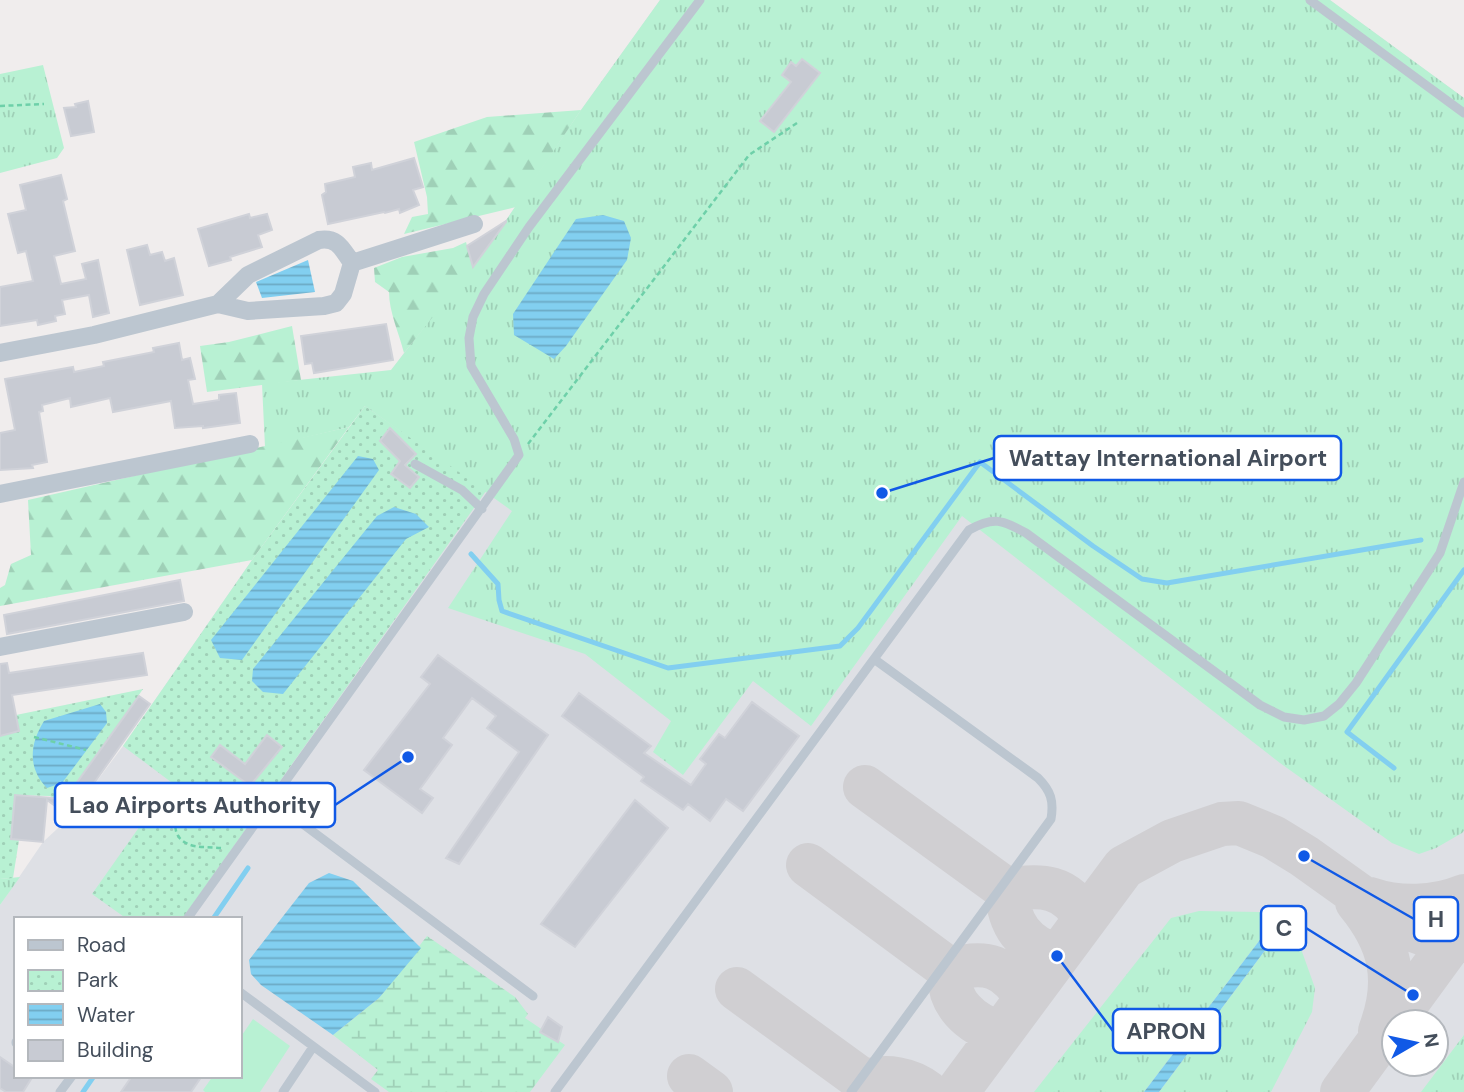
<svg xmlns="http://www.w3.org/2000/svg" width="1464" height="1092" font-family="'DM Sans',sans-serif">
<defs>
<pattern id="grass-tufts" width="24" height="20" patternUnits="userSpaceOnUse" patternTransform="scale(1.75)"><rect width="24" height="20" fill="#b8f1d3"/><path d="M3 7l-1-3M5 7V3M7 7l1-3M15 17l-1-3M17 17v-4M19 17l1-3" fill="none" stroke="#9fd0b7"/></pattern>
<pattern id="forest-firs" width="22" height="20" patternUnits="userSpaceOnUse" patternTransform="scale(1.75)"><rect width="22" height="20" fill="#b8f1d3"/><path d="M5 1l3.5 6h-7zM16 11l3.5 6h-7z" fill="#9fd0b7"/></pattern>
<pattern id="wetland-marsh" width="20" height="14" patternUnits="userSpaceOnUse" patternTransform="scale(1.75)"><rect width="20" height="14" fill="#b8f1d3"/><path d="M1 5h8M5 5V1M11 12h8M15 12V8" fill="none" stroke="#9fd0b7"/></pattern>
<pattern id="park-dots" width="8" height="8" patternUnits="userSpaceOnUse" patternTransform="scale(1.75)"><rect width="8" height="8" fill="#b8f1d3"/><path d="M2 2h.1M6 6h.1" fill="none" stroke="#9fd0b7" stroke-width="1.8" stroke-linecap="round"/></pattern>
<pattern id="water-rules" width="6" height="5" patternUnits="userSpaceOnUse" patternTransform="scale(1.75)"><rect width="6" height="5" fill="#82cff0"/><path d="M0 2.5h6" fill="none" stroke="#6caac5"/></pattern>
</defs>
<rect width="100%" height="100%" fill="#f0eded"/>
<path fill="#dee0e5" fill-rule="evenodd" d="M660 0H1330L1464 98V1092H0V905L43 842 70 817 123 746 252 560 404 353 496 235 581 110ZM16 919H240V1076H16ZM1394 1022H1436V1064H1394Z"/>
<path fill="url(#grass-tufts)" d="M660 0H1330L1464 98V831L1462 833 1436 848 1419 854 1392 843 1280 763 962 516 811 726 753 681 683 775 653 752 671 721 585 654 448 608 512 511 365 406 349 427 265 447 262 384 391 370 496 235 581 110Z
M43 65 64 148 57 158 0 173V74Z
M20 877 0 905V879Z
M1199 911 1260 912 1275 920 1144 1092H1034L1171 918Z
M1284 925 1295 932 1315 988 1312 1012 1271 1092H1159Z
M1464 1035V1092H1421Z"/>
<path fill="url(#forest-firs)" d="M581 110 516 207 404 234 412 217 428 214 427 197 414 142 487 117Z
M466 242 473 267 404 353C399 333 389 312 389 292L375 282 374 268 402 257 453 248Z
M292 326 301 380 207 392 200 346 229 342Z
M349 427 252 560 0 606V588L5 585 11 564 31 555 28 500Z"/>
<path fill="url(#wetland-marsh)" d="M427 936 515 997 528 1014 525 1018 565 1045 530 1092H389L371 1079 378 1070 333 1035 379 998Z"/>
<path fill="url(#park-dots)" d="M365 406 486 491 182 919H127L92 894 171 782 123 746 252 560Z
M143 689 75 787 68 783 57 801 50 796 15 795 11 839 19 840 13 878 0 879V736L19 731 16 715Z"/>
<path fill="#b8f1d3" d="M253 1019 290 1046 260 1092H205L203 1090 213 1076H240V1038Z"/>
<path fill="url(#water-rules)" d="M603 215 624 221 631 238 627 260 566 346 554 359 514 335 513 314 576 219Z
M308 260 315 292 262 298 256 282Z
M358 456 373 459 379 470 242 660 220 658 211 640Z
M394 507 416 514 429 527 406 539 283 694 263 692 252 681 253 669 377 516Z
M100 704 106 712 107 723 62 783 47 788C27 768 30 743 44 721Z
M329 873 353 881 421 948 379 998 333 1035 261 985 251 974 249 960 309 883Z
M1275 920 1284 925 1159 1092H1144Z"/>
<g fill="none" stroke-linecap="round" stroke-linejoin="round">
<path stroke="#82cff0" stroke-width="5" d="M471 554 498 584 499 600 502 611 668 668 840 646 858 628 980 462 1093 546 1142 579 1167 583 1421 540
M1394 768 1347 732 1464 570
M213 919 248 868
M83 1092 94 1076"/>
<path stroke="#d0cfd2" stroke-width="44" d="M865 787 1007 890C1008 924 1024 946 1057 956
M808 865 950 970C946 1003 971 1024 1000 1033
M1007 890C1041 884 1067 885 1085 919
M1370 899C1399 909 1435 908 1464 896
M1357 902C1391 943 1399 981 1380 1031
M950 970C986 959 1006 966 1026 998
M737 989 865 1082V1092
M689 1076 711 1092
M865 1082C886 1074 910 1079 927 1092
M957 1092 1124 867 1172 841 1222 824 1239 823 1273 837 1304 856 1402 926 1438 939 1464 941
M1342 1092 1464 925"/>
</g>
<path fill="#c8cbd3" stroke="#d0d2d9" stroke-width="2" d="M802 59 820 73 774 132 760 121 791 82 782 75 791 62 796 66Z
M88 101 94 132 71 136 64 108 76 107 75 104Z
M414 158 423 187 413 190 419 205 400 213 399 209 385 213 384 212 328 224 322 195 326 192 325 184 355 177 353 167 371 163 372 170Z
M61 175 67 199 63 201 75 251 54 256 61 284 86 279 82 264 98 260 109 313 93 317 89 295 62 300 65 314 55 316 56 321 38 325 37 320 0 326V287L33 281 26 251 18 253 8 214 26 210 20 185Z
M249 214 250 218 267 214 272 230 258 235 262 247 230 257 231 260 209 266 198 229Z
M506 221V222L473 267 467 246Z
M147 245 150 255 162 252 165 261 174 258 183 295 140 305 127 250Z
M386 324 393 360 314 373 312 363 305 364 301 336Z
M179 343 182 360 190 358 195 379 188 380 193 404 219 400V395L236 393 240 423 203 428V426L175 428 171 401 113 412 110 398 71 407 70 398 42 405 43 411 39 412 47 462 32 465 33 468 0 470V433L15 430 5 379 73 367 74 372 104 366 103 362 154 352 153 348Z
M390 428 416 454 405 465 419 477 410 488 391 474 400 461 380 441Z
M180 580 184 601 7 634 4 615Z
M143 653 147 675 12 695 19 731 0 736V664L7 663 9 673Z
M438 655 548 735 459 864 446 858 519 752 487 728 496 716 472 698 443 738 452 745 420 789 433 798 422 813 364 770 430 684 421 677Z
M579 693 651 746 644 753 691 785 706 764 700 759 719 734 725 738 752 702 799 736 743 811 726 799 710 821 688 804 683 810 641 781 644 777 562 716Z
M139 696 150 704 70 817 47 800 43 842 11 839 15 795 65 799Z
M267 735 282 747 250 786 211 757 220 745 245 764Z
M635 800 668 828 575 947 541 924Z
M548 1017 562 1027 558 1042 540 1032Z
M0 1057 16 1068V1076H33L23 1092H6L0 1088Z
M132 1076H202L191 1092H121Z"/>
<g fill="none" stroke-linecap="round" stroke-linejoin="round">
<path stroke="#6ed0a9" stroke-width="2.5" stroke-dasharray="5 3.5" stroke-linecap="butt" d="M0 106 44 104
M528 444 749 155 797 123
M34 737 86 750
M221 848C211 847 197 848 188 844 157 830 190 787 215 787 229 787 245 794 259 797"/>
<path stroke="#bcc6d0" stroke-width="9" d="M1310 0 1464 113
M415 464 462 490 482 509
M272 801 533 996
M187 919 519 455 514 439 471 366 469 338 473 317 484 294 529 227 700 0
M240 992 375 1092
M16 1042V1043
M60 1092 72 1076
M283 1092 313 1047
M555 1092 969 530C994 516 1002 520 1026 533L1260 705 1284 717 1304 720 1324 716 1339 704 1356 683 1440 553 1464 482
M851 1092 1051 819C1054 801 1051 791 1038 778L874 659"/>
<path stroke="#bcc6d0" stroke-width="18" d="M352 263 474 224
M0 353 94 335 218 304 248 311 324 306 336 303 343 294 352 263C342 249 338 237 319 240L248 275 218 304
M0 494 250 444
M0 647 184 612"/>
</g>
<path fill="none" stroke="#1059e6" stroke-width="2.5" d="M882 493L994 458M408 757L335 805M1304 856L1414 919M1413 995L1306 928M1057 956L1113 1031"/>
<g fill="#1059e6" stroke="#fff" stroke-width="2.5">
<circle cx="882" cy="493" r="7"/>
<circle cx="408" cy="757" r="7"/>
<circle cx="1304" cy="856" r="7"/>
<circle cx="1413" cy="995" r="7"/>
<circle cx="1057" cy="956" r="7"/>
</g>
<g fill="#fff" stroke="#1059e6" stroke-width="2.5">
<rect x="994" y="436" width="347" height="44" rx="7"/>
<rect x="55" y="783" width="280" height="44" rx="7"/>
<rect x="1414" y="897" width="44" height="44" rx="7"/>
<rect x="1261" y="906" width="45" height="44" rx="7"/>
<rect x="1113" y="1009" width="107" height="44" rx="7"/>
</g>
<g font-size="23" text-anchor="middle" font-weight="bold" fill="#444e5b">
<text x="1168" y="466">Wattay International Airport</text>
<text x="195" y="813">Lao Airports Authority</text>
<text x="1436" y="927">H</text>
<text x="1284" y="936">C</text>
<text x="1166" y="1039">APRON</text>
</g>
<rect x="14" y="917" width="228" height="161" fill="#ffffff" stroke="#b4b8bd" stroke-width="2"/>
<rect x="28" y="940" width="35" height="10" fill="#bcc6d0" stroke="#b4b8bd" stroke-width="2"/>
<text x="77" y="952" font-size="21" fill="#444e5b">Road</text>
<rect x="28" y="970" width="35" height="21" fill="url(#park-dots)" stroke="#b4b8bd" stroke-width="2"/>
<text x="77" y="987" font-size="21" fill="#444e5b">Park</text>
<rect x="28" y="1004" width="35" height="21" fill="url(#water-rules)" stroke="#b4b8bd" stroke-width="2"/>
<text x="77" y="1022" font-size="21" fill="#444e5b">Water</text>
<rect x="28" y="1040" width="35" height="21" fill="#c8cbd3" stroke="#b4b8bd" stroke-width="2"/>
<text x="77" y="1057" font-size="21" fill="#444e5b">Building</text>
<g transform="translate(1415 1043) rotate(81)"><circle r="33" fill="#ffffff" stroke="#b4b8bd" stroke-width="2"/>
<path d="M0-5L12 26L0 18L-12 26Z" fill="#1059e6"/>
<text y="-10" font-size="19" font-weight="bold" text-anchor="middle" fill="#444e5b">N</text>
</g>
</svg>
